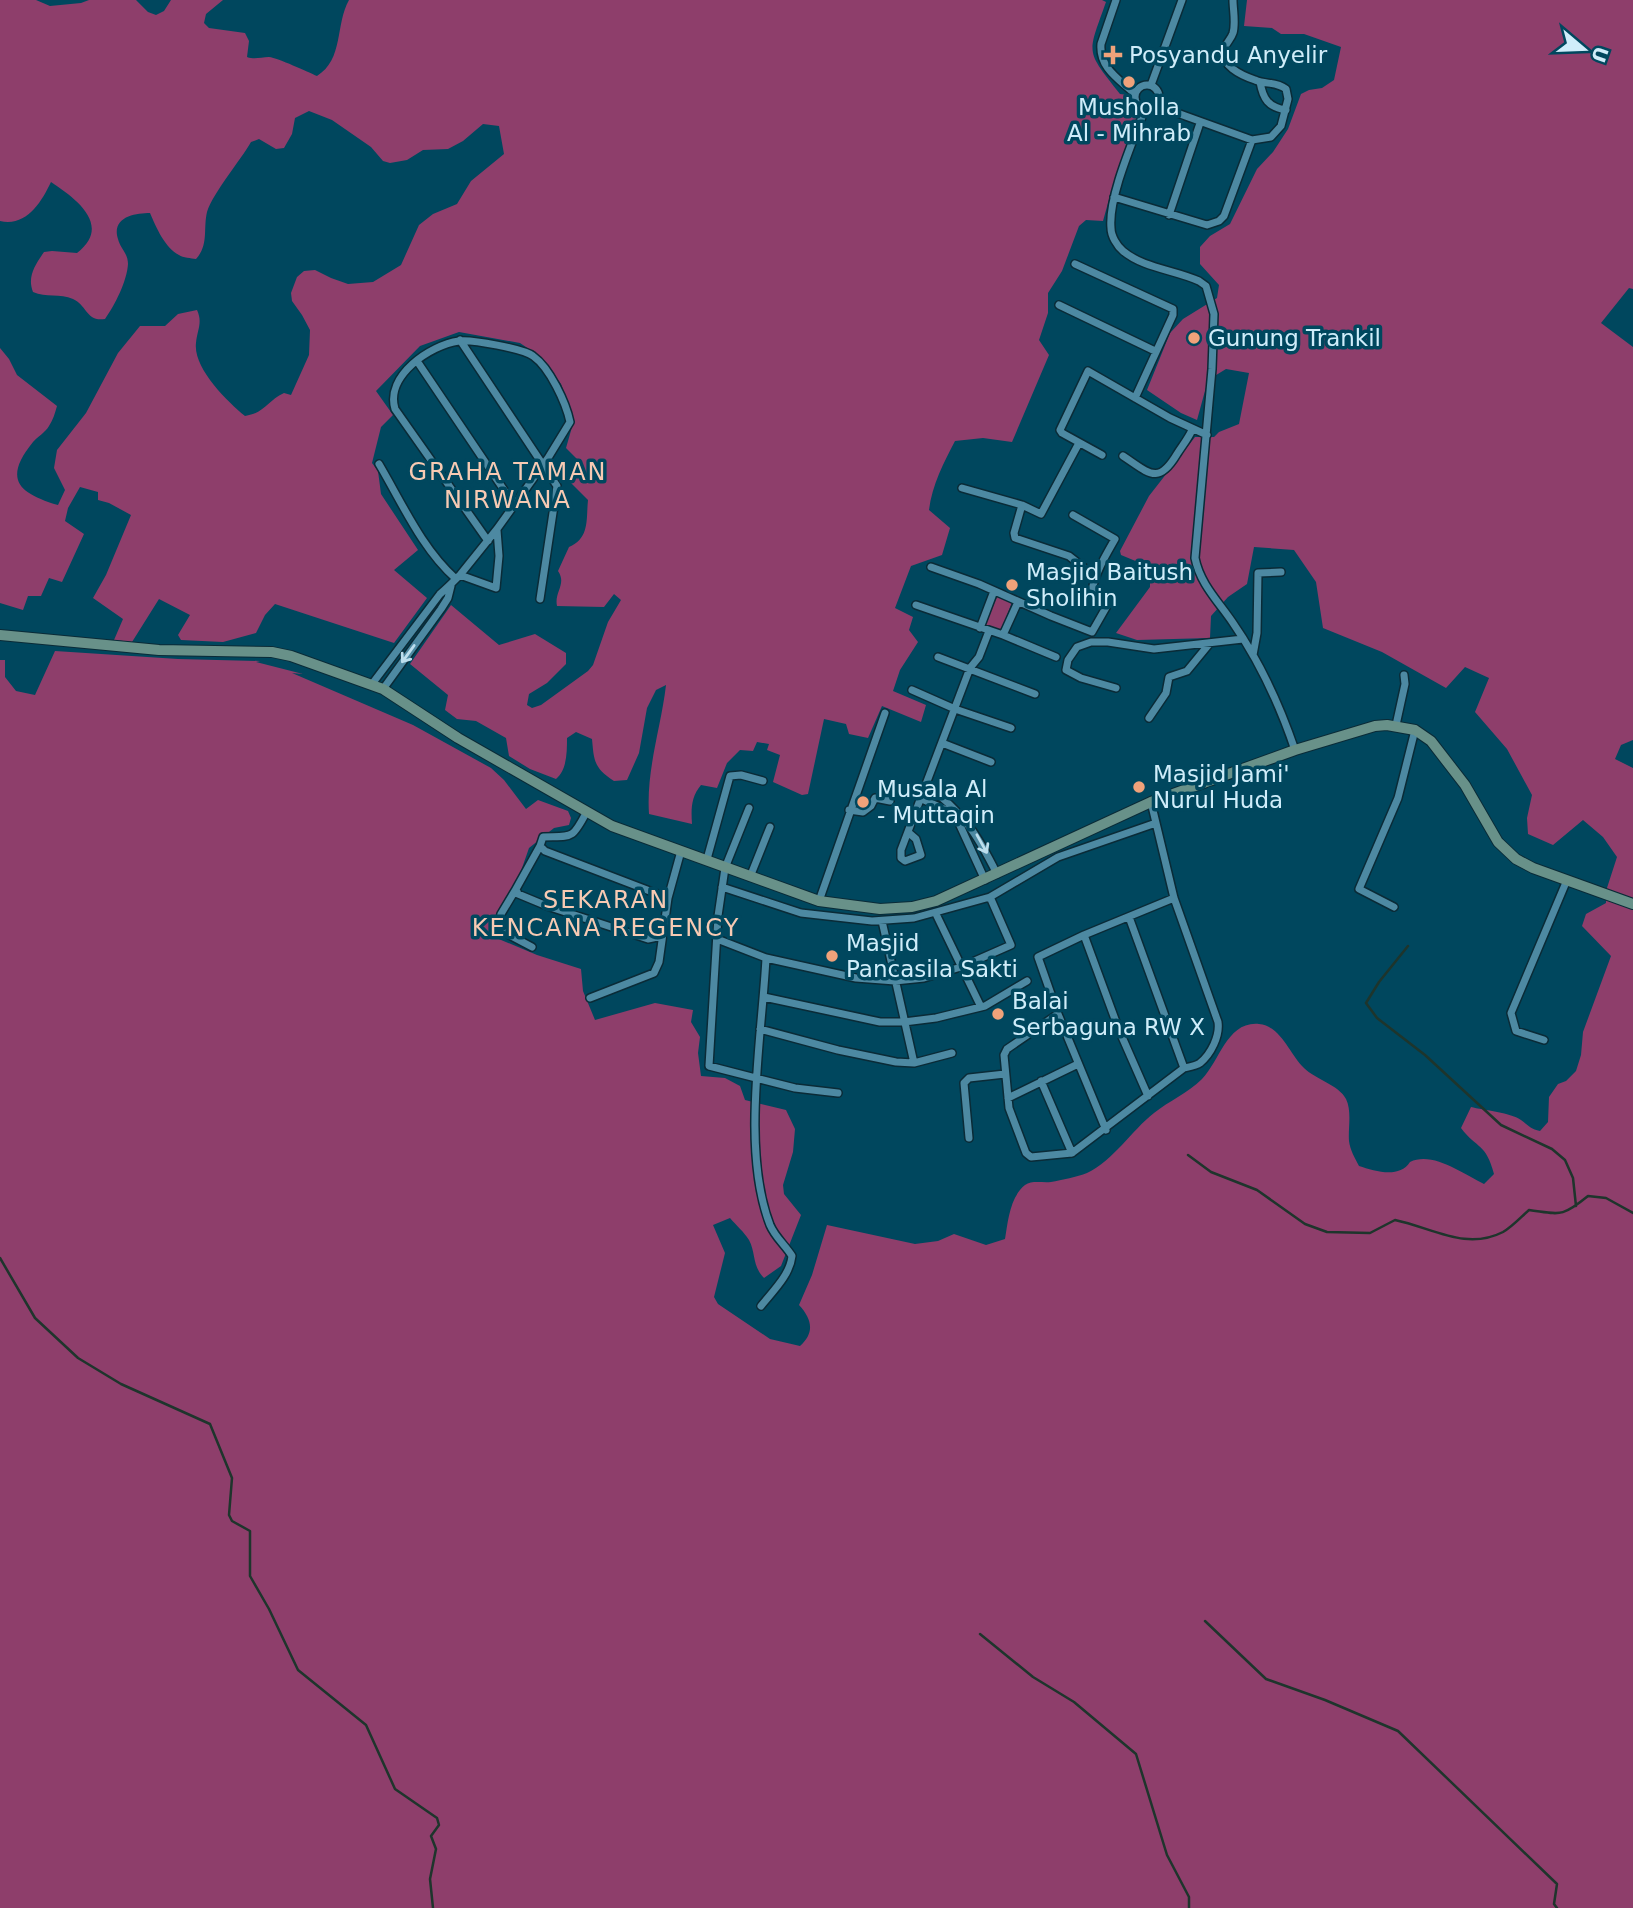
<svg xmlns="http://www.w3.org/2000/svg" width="1633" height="1908" font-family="'DejaVu Sans',sans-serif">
<rect width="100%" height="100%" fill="#00475e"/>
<path fill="#8e3e6b" d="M0 0H36L50 6 81 3 89 0H136L148 12 156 15 164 11 171 0H223L206 14 204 23 209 28 245 33 249 41 247 57C255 60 261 57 269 57 278 58 308 72 317 76 344 59 335 25 349 0H1102L1106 2C1087 56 1085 49 1120 94L1128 95 1139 113 1113 185 1103 221 1086 220 1079 226 1062 271 1048 293V313L1039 340 1049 355 1012 442 983 438 955 441C944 462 932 485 929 510L950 528 942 555 911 566 895 608 913 617 909 630 918 642 900 670 893 691 926 705 921 722 882 706 868 738 849 734 846 724 824 719 808 794 802 795 773 782 780 755 767 750 769 744 757 742 753 751 740 750 727 763 717 788 701 785C691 797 691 809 692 824L649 814C646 770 661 728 666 685L656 690 647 708 639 753 627 780 614 781C594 768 594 761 592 739L576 732 567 738C567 752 567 770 556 779L530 769 509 756 506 738 476 721 457 719 445 710 448 695 410 664 451 605 499 645 535 634 566 653V664L547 683 529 694 527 705 532 708 541 705 588 671 593 665 608 622 621 600 614 594 604 607 557 606C554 592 567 584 558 571L569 547C590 538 586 519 588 500L569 481 578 460 566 448 574 420 561 384 538 355 520 343 459 332 420 346 376 391 393 415 381 427 372 463 378 471 381 494 418 550 394 570 427 598 394 643 275 604 265 615 256 633 223 642 181 640 178 635 190 615 159 599 132 642 114 640 123 619 93 598 106 575 131 515 109 503 98 500V492L80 487 68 508 65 521 84 534 62 582 49 578 41 596H28L23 610 0 603V348L9 359 17 375 57 406C55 413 53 420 49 426 45 433 38 436 33 442 3 479 18 493 58 505L65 490 54 468 57 450 86 413 118 353 140 326H165L178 314 197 310C203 323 197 330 196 343 193 368 227 401 245 416 265 413 267 401 284 393L291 395 309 355 310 330 302 315 292 301 291 293 297 277 304 271 315 270 331 278 348 284 373 282 401 265 419 225 433 214 457 204 471 181 504 154 499 126 483 124 463 141 448 149 423 150 407 160 390 163 383 161 371 147 332 120 309 111 295 118 292 134 284 148 276 149 259 139 251 142C240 161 213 193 207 212 203 229 209 245 196 259 191 258 183 258 179 255 165 248 156 227 150 213 135 213 111 217 118 239 120 248 128 253 128 264 127 281 115 305 105 319 86 322 87 305 73 299 60 293 46 298 33 292 27 277 35 265 44 252L52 251 77 253C113 225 75 198 51 182 41 203 26 227 0 221Z
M1247 0H1633V289L1629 288 1601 323 1633 347V740L1621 745 1615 759 1633 768V1908H0V660H5V677L16 691 35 695 55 651 178 659 260 661 256 662 303 674 292 673 413 725 491 768 504 780 526 809 538 800 568 811 571 818 569 825 554 828 529 848 513 894 500 913 494 937 537 955 581 969 583 991 595 1020 655 1003 693 1010 691 1022 700 1037 698 1053 701 1076 725 1078 740 1086 745 1100 786 1110 795 1129 793 1152 783 1185 784 1194 801 1215 781 1266 764 1278C752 1266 756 1253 749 1240 744 1232 736 1225 730 1218L713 1225 725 1253 714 1297 718 1304 770 1339 800 1346C815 1333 812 1319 799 1305L812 1275 827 1225 915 1244 938 1241 954 1234 986 1245 1005 1239C1008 1221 1010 1197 1025 1185 1032 1180 1042 1183 1051 1182 1062 1180 1077 1177 1087 1173 1114 1160 1131 1131 1154 1113 1169 1101 1188 1093 1202 1079 1220 1061 1227 1021 1259 1024 1281 1026 1290 1055 1304 1068 1315 1079 1339 1085 1346 1099 1352 1111 1348 1128 1349 1141 1350 1150 1355 1158 1359 1166 1375 1171 1399 1179 1410 1162 1433 1151 1463 1174 1484 1184L1494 1174C1486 1143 1477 1149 1461 1128L1471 1107C1483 1110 1512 1113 1521 1120 1528 1125 1530 1129 1540 1131L1548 1122 1549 1097 1558 1084 1566 1081 1576 1071 1581 1055 1583 1032 1611 956 1582 926 1586 914 1606 903V891L1617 857 1603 837 1583 820 1553 845 1528 834 1527 818 1532 795 1507 749 1475 712 1489 678 1465 667 1446 688 1382 652 1323 628 1316 582 1294 550 1254 547 1247 584 1228 597 1211 616 1210 638 1137 640 1116 633 1150 587V567L1121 555 1120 551 1149 496 1195 437H1214L1219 432 1239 424 1249 373 1226 369 1208 380 1197 420 1181 413 1147 390 1170 333 1183 319 1217 298 1219 285 1200 264V247L1210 236 1230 224 1257 169 1273 152 1288 129 1301 94 1309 90 1322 88 1334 80 1341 47 1304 34H1281L1272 28 1244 26Z
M997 597 1012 602 1001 631 985 625Z"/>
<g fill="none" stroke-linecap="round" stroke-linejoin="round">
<path stroke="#1e352c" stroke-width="2.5" d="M1408 946 1379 982 1366 1003 1377 1018 1425 1055 1501 1125 1552 1149 1565 1160 1573 1178 1576 1206
M1188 1155 1211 1172 1257 1190 1305 1224 1327 1232 1370 1233 1395 1220C1433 1228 1466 1251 1503 1232 1512 1227 1521 1217 1529 1210 1560 1214 1561 1218 1588 1196L1606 1198 1633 1213
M0 1258 35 1318 78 1358 121 1384 210 1424 232 1478 229 1515 232 1521 250 1531V1576L269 1609 298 1670 366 1725 395 1789 437 1818 439 1825 431 1836 436 1849 430 1879 433 1908
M1205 1621 1266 1679 1325 1700 1398 1731 1557 1884 1554 1904 1557 1908
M980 1634 1033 1677 1074 1702 1136 1754 1167 1855 1189 1897V1908"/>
<defs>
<path id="minor" d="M1116 0 1101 44C1099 68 1119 79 1135 94
M1260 82C1263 99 1268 107 1286 110
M1151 85 1182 0
M1135 97a12 12 0 1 1 24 0a12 12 0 1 1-24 0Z
M1155 105 1252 140 1271 137 1281 126 1288 99 1286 89C1275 81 1266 85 1255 80 1243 76 1217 65 1225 47 1227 42 1231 39 1233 33 1236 23 1233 10 1233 0
M1145 109C1134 139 1108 197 1111 228 1111 236 1117 246 1123 251 1143 268 1175 270 1199 281L1206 286 1214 314 1212 369 1195 558C1200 584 1219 602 1233 623 1260 662 1280 706 1295 750
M1114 197 1207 225 1219 221 1224 216 1252 140
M1169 215 1200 123
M1075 264 1173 309V315L1135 398
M1059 305 1155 351
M460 340 557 486 540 599
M417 361 514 505
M1102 455 1062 433 1060 430 1088 371 1170 418 1207 435
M1123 456C1149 473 1158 486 1177 454 1182 446 1188 439 1192 430
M379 464C402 503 422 549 456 579
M962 488 1022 505 1041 514 1079 443
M1022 505 1014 533 1015 538 1069 556 1096 577
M931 567 979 584 1051 616 1092 632 1108 604 1107 600 1092 590C1096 571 1106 555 1115 539L1073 515
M460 575 496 588 499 556 497 530
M916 605 1003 635 1056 657
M980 628 994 591
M1003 635 1018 602
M1253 655 1257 633 1258 573 1281 572
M938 657 1035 694
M372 684 440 594C447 588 453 582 460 575L497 529 548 458 570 422C566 403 550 368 533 356 524 349 471 339 459 341 430 345 385 376 395 409L488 541
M1116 688 1081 678 1066 670 1068 660 1077 647 1091 642H1108L1154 649 1243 639
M383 689 441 609 448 598 451 586
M912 690 955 709 1011 728
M1149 718 1166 693 1169 677 1187 671 1210 643
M1396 725 1405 684 1404 675
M942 743 991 762
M926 785C963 812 977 834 997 874
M922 799 948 811 957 819 985 880
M749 808 725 868 718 916 709 1066 795 1088 838 1093
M849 810 863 812 871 806 875 798 890 801
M586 813C572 840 572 836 543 837L540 846 545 851 668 898 681 851
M909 833 916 839 921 855 905 861 901 858V850L970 668 979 657 989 631
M540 846 516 889 518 894 547 906 648 939 662 936
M707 859 730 776 741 775 763 781
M750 877 770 827
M722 887 801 913 872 921 914 918 990 897 1058 857 1156 823
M516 889 501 914 498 929 532 947
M819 901 885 713
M1394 907 1359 889 1398 798 1415 730
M936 914 981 1007
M1129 917 1184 1068
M882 921 914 1063
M1084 935 1119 1030 1148 1096
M717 939 766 958 856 978 895 981 924 978 961 967 1011 945 990 897
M764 997 880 1022H904L936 1018 985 1006 1027 981
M590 998 654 973 659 962 668 898
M1058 1014 1007 1049 1004 1055 1009 1108 1026 1153 1031 1157 1072 1153 1184 1068C1189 1067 1196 1066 1200 1063 1211 1054 1220 1036 1218 1022L1174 898 1151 802
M760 1029 838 1050 896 1062 914 1063 952 1053
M1544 1040 1516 1031 1511 1013 1567 880
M1041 1081 1072 1153
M1008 1098 1078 1064
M1106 1130 1058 1014 1038 957 1084 935 1174 898
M969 1138 964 1083 969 1078 1005 1074
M761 1306C773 1291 790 1275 792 1256 785 1245 775 1237 770 1225 741 1150 762 1037 766 958"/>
<path id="secondary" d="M0 635 159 650 272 652 291 656 383 689 458 738 612 826 819 901 880 909 912 907 936 901 1151 802 1295 750 1375 726 1387 725 1415 730 1431 741 1465 785 1498 842 1516 859 1533 868 1633 904"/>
</defs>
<use href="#minor" stroke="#0a2b37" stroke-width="10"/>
<use href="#secondary" stroke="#0a2b37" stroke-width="12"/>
<use href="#minor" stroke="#4d89a2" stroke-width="7"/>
<use href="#secondary" stroke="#689189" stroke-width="10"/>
</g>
<defs><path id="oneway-shaft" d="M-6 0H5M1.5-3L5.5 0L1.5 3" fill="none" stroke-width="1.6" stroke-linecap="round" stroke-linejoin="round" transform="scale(1.75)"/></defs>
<g stroke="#bcdeed">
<use href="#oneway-shaft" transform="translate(408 654) rotate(126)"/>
<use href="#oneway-shaft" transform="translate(982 844) rotate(61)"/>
</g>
<g fill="#f0a27a" stroke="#00475e" stroke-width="2.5">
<path d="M1109.5 44.5h7v7h7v7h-7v7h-7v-7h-7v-7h7z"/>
<circle cx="1129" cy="82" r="7"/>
<circle cx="1194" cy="338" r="7"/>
<circle cx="1012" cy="585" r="7"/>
<circle cx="1139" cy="787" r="7"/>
<circle cx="863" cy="802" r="7"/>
<circle cx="832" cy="956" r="7"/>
<circle cx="998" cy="1014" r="7"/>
</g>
<g text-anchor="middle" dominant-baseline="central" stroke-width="7" stroke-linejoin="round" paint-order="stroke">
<g font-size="23" fill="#cfedfa" stroke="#00475e" text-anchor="start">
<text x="1129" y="55">Posyandu Anyelir</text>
<text x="1129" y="107" text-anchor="middle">Musholla<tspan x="1129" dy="26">Al - Mihrab</tspan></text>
<text x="1208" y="338">Gunung Trankil</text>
<text x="1026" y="572">Masjid Baitush<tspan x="1026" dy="26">Sholihin</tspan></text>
<text x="1153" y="774">Masjid Jami'<tspan x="1153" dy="26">Nurul Huda</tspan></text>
<text x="877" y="789">Musala Al<tspan x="877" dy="26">- Muttaqin</tspan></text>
<text x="846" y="943">Masjid<tspan x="846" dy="26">Pancasila Sakti</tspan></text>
<text x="1012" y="1001">Balai<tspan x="1012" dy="26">Serbaguna RW X</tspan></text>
</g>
<g font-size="24" letter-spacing="2" fill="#f7cab3" stroke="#00475e">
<text x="508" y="472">GRAHA TAMAN<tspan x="508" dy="28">NIRWANA</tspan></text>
<text x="606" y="900">SEKARAN<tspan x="606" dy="28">KENCANA REGENCY</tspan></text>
</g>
</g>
<g transform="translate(1584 49) rotate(109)" stroke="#00475e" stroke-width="5" paint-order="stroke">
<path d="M0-5L12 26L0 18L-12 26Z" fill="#cfedfa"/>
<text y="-10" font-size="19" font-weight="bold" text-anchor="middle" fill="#cfedfa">U</text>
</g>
</svg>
